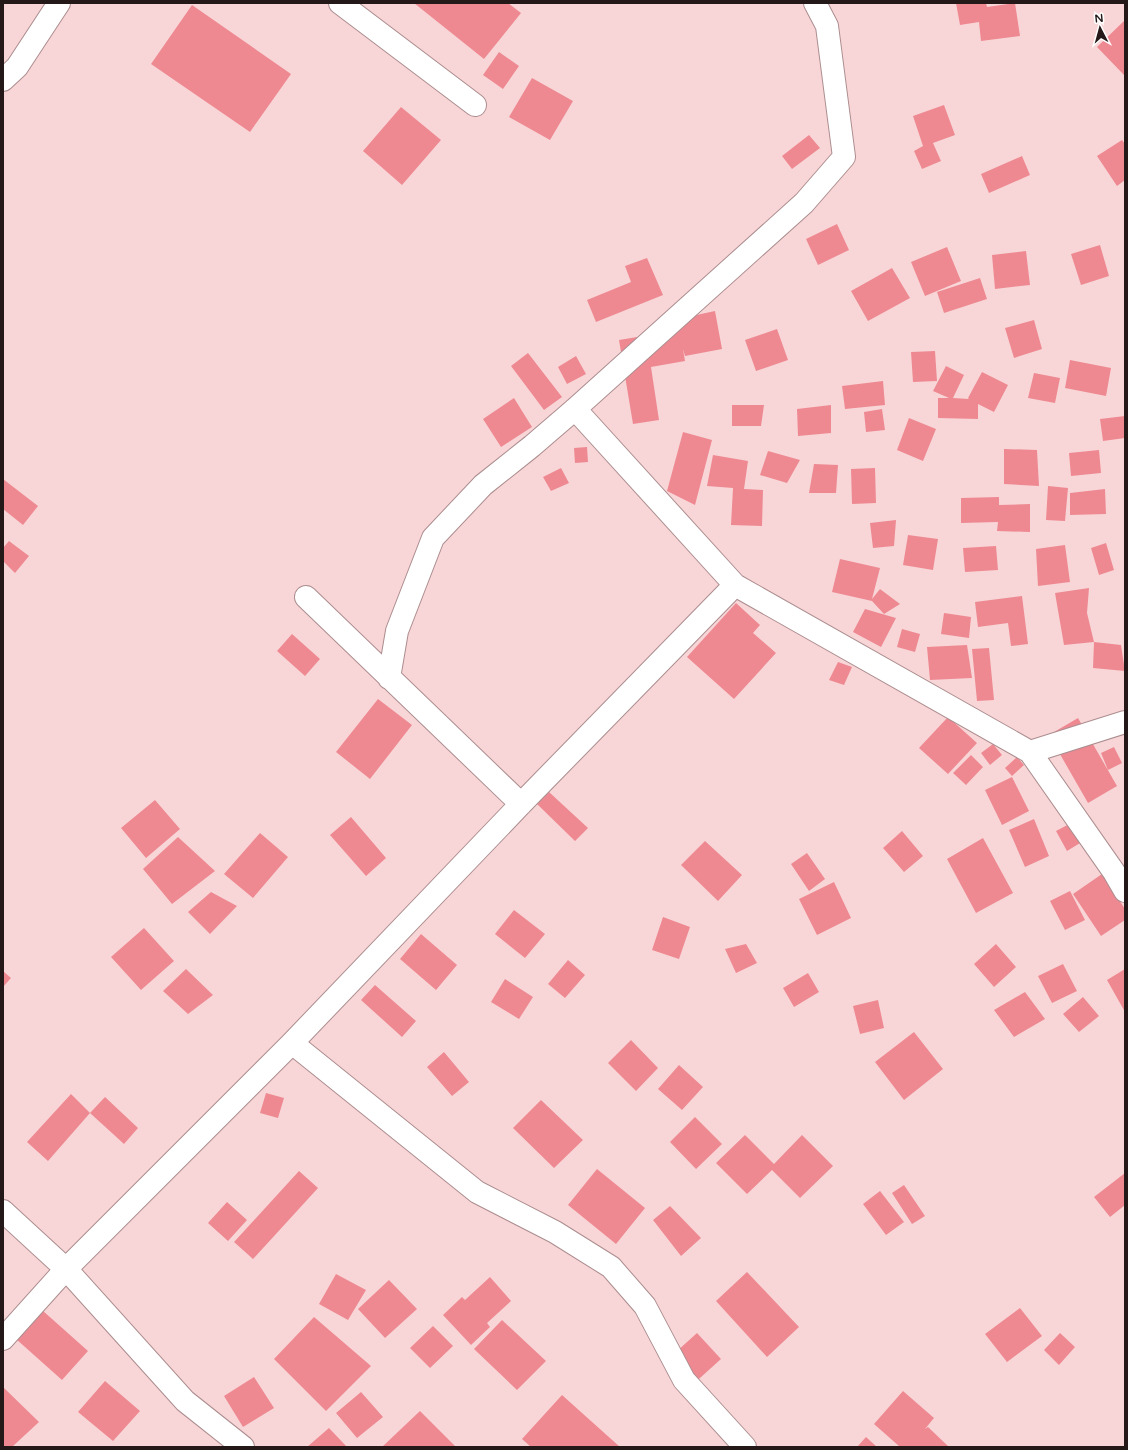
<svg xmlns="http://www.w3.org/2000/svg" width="1128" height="1450" font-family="'Varela Round',sans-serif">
<rect width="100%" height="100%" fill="#f8d6d7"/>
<path fill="#ee8992" d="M414 3H508L521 13 484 59Z
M956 3H986L987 7 1015 3 1020 36 981 41 979 22 960 25Z
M192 5 291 74 250 132 151 64Z
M1124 21 1125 74 1124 75 1097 47Z
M499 52 519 66 503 89 483 75Z
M532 78 573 101 550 140 509 117Z
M944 105 955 135 933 143 941 161 922 169 914 151 923 146 913 116Z
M401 107 441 140 402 185 363 151Z
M809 135 820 148 792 169 782 156Z
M1122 140 1125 144V180L1117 186 1097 156Z
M1022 156 1030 175 989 193 981 174Z
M837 224 849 250 818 265 806 239Z
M1100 245 1109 276 1081 285 1071 254Z
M947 247 961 281 925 296 911 262Z
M1026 251 1030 285 995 289 992 255Z
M647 258 663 295 596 322 587 300 631 282 625 266Z
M892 268 910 298 868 321 851 291Z
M980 278 987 299 944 313 937 292Z
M715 311 722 349 685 356 683 349 685 361 651 367 659 420 633 424 619 340 680 330 678 319Z
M1034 320 1042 349 1014 358 1005 328Z
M777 329 788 360 756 371 745 340Z
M935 351 937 381 913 382 911 352Z
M528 353 562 397 544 410 511 366Z
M576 356 586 374 567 384 558 367Z
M1070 360 1111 368 1106 396 1065 388Z
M946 366 964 375 953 398 969 399 968 398 982 372 1008 385 994 412 978 404V419L938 418V398H949L933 391Z
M1034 373 1060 378 1055 403 1028 398Z
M883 381 885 405 845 409 842 386Z
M514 398 532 427 501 447 483 419Z
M732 405H764L761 426H732Z
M831 405V433L798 436 797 409Z
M882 409 885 430 866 432 864 412Z
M1125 416V438L1103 441 1100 419Z
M909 418 936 429 923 461 897 450Z
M683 432 712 440 695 505 667 491Z
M587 447 588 462 575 463 574 448Z
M1004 449 1037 450 1039 486 1004 484Z
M1099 450 1101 473 1071 476 1069 453Z
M768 451 800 460 787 483 760 475Z
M713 455 748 461 744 489 763 490 762 526 731 525 733 488 707 486Z
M814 464 838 465 836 493H809Z
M561 468 569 483 551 491 543 477Z
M875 468 876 503 852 504 851 469Z
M3 479 38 506 23 525 3 509Z
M1048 486 1068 488 1065 521 1046 520Z
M1105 489 1106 514 1070 515V493Z
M999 497V505L1030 504V532L997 531 998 522 961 523V498Z
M896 520 894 546 873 548 870 523Z
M908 535 938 539 933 570 903 565Z
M9 541 29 556 15 573 3 561V548Z
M1106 543 1114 570 1099 575 1091 548Z
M1065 545 1070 582 1038 586 1036 549Z
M996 546 998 570 965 572 963 548Z
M840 559 880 568 872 599 880 589 900 604 884 614 872 601 832 592Z
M1089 588 1087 613 1094 642 1064 645 1055 593Z
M1022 596 1028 644 1011 646 1008 623 978 627 975 602Z
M736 603 760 625 753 633 776 653 734 699 687 657Z
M865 609 896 618 881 647 853 632Z
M944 613 971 617 969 638 941 634Z
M902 629 920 634 915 652 897 647Z
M292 634 320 659 305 676 277 651Z
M1094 642 1121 645 1125 671 1093 668Z
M967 645 972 678 930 680 927 647Z
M989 648 994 700 977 701 972 649Z
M838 662 852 667 844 685 829 680Z
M378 699 412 725 370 779 336 752Z
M948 717 977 743 948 774 919 748Z
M1078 718 1117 786 1088 803 1049 735Z
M993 744 1002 755 990 765 981 753Z
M1114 747 1122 763 1108 770 1101 753Z
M971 755 983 767 966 785 953 773Z
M1017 757 1024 765 1012 776 1005 768Z
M1012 777 1029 811 1002 825 985 790Z
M549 792 588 828 575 841 537 804Z
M155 800 180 829 146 858 121 828Z
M351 817 386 858 366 876 330 835Z
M1034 819 1049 856 1025 867 1009 830Z
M1075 821 1085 840 1067 851 1056 831Z
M902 831 923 856 904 872 883 848Z
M260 833 288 857 253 898 224 874Z
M178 837 215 871 172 904 143 869Z
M983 838 1013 893 976 913 947 859Z
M705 841 742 875 718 901 681 865Z
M807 853 825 879 809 891 791 864Z
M1102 874 1125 909V920L1101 936 1073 894Z
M834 882 851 918 817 935 799 899Z
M1070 891 1085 920 1065 930 1050 901Z
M211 892 237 906 210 934 188 912Z
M514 910 545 934 525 958 495 934Z
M663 917 690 927 679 959 652 950Z
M144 928 174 961 141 990 111 957Z
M421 934 457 965 436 990 400 959Z
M746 944 757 963 736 973 725 949Z
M996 944 1016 967 994 987 974 964Z
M568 960 585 975 565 998 548 984Z
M1063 964 1077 991 1052 1003 1038 976Z
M186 969 213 995 188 1014 163 991Z
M1125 969V1012L1107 980Z
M3 971 11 978 3 987Z
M808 973 819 992 794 1007 783 988Z
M505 979 533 997 519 1019 491 1002Z
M375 985 416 1021 402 1037 361 1000Z
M1025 992 1045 1019 1014 1037 994 1010Z
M1083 997 1099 1016 1079 1032 1063 1014Z
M878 1000 884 1028 860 1034 853 1006Z
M914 1032 943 1069 904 1100 875 1062Z
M631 1040 658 1068 636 1091 608 1063Z
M444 1052 469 1082 452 1096 427 1067Z
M679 1065 703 1087 682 1110 658 1089Z
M266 1093 284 1098 278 1118 260 1113Z
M71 1094 90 1113 105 1097 138 1128 124 1144 90 1113 48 1161 27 1142Z
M541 1100 583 1140 554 1168 513 1128Z
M695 1117 722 1144 696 1169 670 1142Z
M745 1135 774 1164 802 1135 833 1166 800 1198 772 1170 747 1194 716 1163Z
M597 1169 645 1208 616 1244 568 1205Z
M299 1171 318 1188 253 1259 234 1242Z
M1125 1173V1205L1110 1217 1094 1197Z
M904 1185 925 1216 912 1224 892 1193Z
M880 1191 904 1222 886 1235 863 1204Z
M227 1202 247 1220 228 1241 208 1223Z
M670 1206 701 1238 681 1256 653 1220Z
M747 1272 799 1327 767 1357 716 1301Z
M336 1274 366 1290 348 1320 319 1304Z
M490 1277 511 1301 487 1323 490 1327 471 1345 443 1315 462 1297 465 1300Z
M389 1280 417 1309 385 1338 358 1309Z
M1020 1308 1042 1336 1007 1362 985 1334Z
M42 1310 88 1351 62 1380 16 1339Z
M314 1317 371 1366 326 1411 274 1359Z
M502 1320 546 1361 517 1390 474 1349Z
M433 1326 453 1346 430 1368 410 1348Z
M697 1333 721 1359 690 1387 666 1361Z
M1060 1333 1075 1347 1059 1365 1044 1350Z
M254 1377 274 1408 243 1427 224 1396Z
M105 1381 140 1411 113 1441 78 1412Z
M3 1387 39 1422 12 1447H3Z
M903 1391 934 1418 925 1429 928 1427 949 1447H900L874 1424Z
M361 1392 383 1417 357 1438 336 1413Z
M562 1395 620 1447H531L522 1439Z
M420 1411 456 1447H382Z
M329 1428 347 1447H307Z
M866 1437 877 1447H857Z"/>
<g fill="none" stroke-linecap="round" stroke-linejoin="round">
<defs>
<path id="minor" d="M340 3 475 105
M3 80 17 67 59 3
M575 409 735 585
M306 597 521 804
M389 678 397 631 433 538 483 485 532 446 575 409 804 203 844 157 827 26 815 3
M1030 752 1114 872 1125 891
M292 1043 477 1192 555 1232 611 1267 645 1306 684 1380 745 1447
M3 1211 66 1269 185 1401 243 1447
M3 1339 66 1269 292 1043 521 804 735 585 1030 752 1125 722"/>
</defs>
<use href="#minor" stroke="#ac8d8f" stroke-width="24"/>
<use href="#minor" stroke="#fff" stroke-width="22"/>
</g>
<rect width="1128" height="1450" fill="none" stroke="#241818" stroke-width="8"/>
<g transform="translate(1100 28) rotate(354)" stroke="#ffffff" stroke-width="3" paint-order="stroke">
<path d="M0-3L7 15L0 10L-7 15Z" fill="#241818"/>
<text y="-6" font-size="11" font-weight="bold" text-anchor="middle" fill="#241818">N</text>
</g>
</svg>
